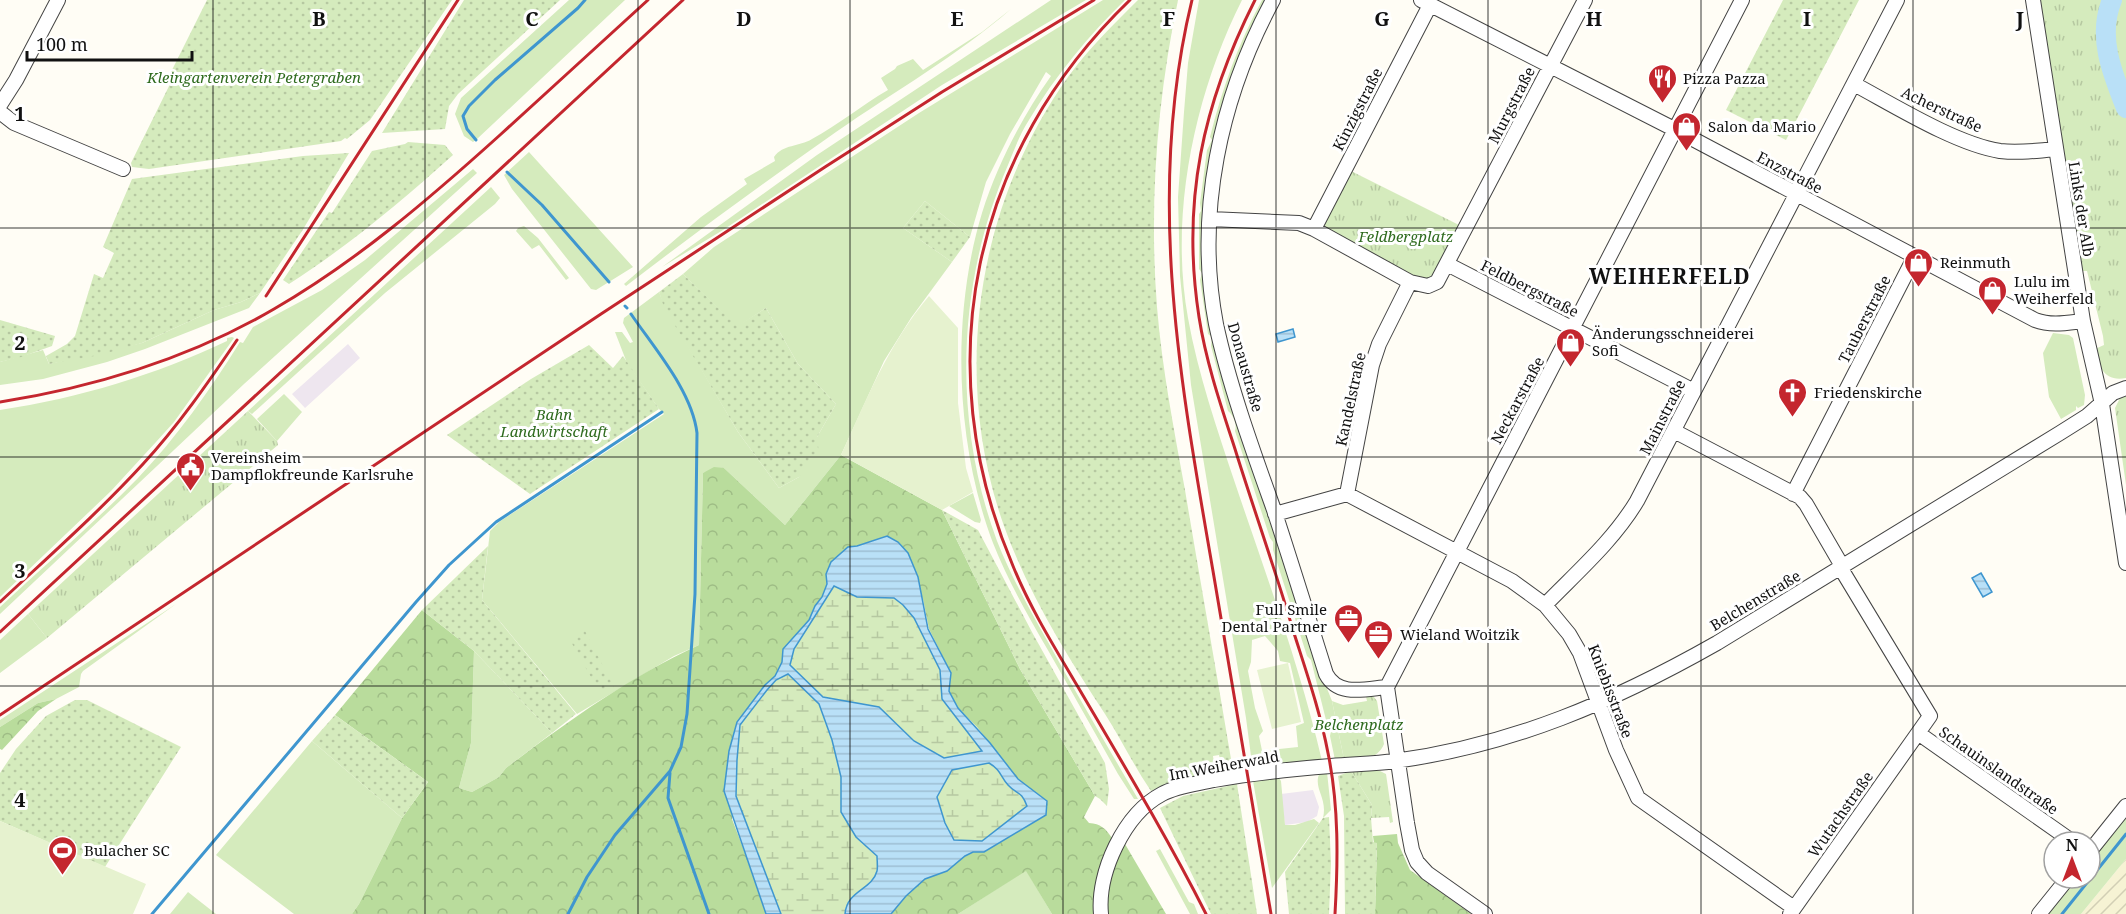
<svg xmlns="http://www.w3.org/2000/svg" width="2126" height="914" font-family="'Noto Serif',serif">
<defs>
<pattern id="farmland-furrows" width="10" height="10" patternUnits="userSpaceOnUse" patternTransform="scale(1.5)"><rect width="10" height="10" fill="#f6f3d4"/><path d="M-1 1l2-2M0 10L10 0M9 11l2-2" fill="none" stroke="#d2cfb5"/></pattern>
<pattern id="forest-crowns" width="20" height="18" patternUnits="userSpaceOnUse" patternTransform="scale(1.5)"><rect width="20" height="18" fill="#b9dc9c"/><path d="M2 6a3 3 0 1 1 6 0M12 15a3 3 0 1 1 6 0" fill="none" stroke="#9ebc85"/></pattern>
<pattern id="wetland-marsh" width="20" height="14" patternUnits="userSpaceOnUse" patternTransform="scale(1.5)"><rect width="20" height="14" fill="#d5ebbd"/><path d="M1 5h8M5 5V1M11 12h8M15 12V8" fill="none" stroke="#b6c8a1"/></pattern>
<pattern id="park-tufts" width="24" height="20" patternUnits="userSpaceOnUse" patternTransform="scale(1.5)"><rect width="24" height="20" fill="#d5ebbd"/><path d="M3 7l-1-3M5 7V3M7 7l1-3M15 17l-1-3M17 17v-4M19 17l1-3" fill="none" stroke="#b6c8a1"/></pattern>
<pattern id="garden-dots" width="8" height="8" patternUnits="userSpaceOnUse" patternTransform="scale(1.5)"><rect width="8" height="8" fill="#d5ebbd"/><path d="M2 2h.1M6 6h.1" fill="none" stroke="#b6c8a1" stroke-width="1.8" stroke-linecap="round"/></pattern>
<pattern id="water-rules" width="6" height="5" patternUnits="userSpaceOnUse" patternTransform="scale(1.5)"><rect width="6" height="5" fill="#b9e0f7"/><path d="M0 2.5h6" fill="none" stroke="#9ebfd3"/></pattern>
</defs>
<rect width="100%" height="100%" fill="#fffdf5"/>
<path fill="#eee6ef" d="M348 344 360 358 305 408 292 394Z
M1313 790 1319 807 1317 816 1307 822 1285 825 1281 794Z"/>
<path fill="url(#farmland-furrows)" d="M2126 859V914H2081Z"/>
<path fill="#d5ebbd" d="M569 0H625L477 139 473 142 464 136 455 114 461 98Z
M1051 0H1086L942 85 723 230 662 267 817 155Z
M1103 0H1125C1089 35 1055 76 1029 120 1020 134 1014 150 1008 165 957 282 952 420 997 541 1011 576 1029 609 1048 642 1077 695 1108 747 1138 799H1134L1118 774C1095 733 1072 692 1049 652 1028 616 1008 581 993 543 955 443 951 315 982 213 997 165 1022 117 1051 76L1046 72 1010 134 986 182 970 237 925 201 903 228 952 262 911 318 884 361 841 455 785 525 724 468 703 473 699 645 674 656 577 714 482 600 490 531 499 522 664 414 659 409 627 363 615 332H622L630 343 633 342 623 323 624 318 659 292 665 307 738 432 779 488 799 477 817 437 836 404 798 364 766 308 737 327 683 274 714 247 919 113Z
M1199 0H1242C1195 93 1169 214 1188 318 1198 374 1217 429 1235 483 1266 575 1300 666 1322 761L1275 766 1270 750 1298 747 1296 726 1304 723 1290 663 1280 661 1278 651 1265 636 1252 640 1251 662 1248 671 1255 708 1263 731 1259 736 1265 765 1251 768 1248 756H1251L1246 718 1191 385 1180 276 1178 197 1184 112 1188 63Z
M1262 0H1268L1226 99 1209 298 1322 676 1332 701 1344 759 1335 760 1330 736 1331 731 1327 724 1311 660 1307 656 1273 550V542L1270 538 1235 431C1237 424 1234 416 1228 411L1211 346 1212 337 1208 334 1200 280 1202 273 1199 269V214L1201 211 1200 203 1207 150 1212 140 1210 137C1222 89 1238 44 1262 0Z
M1011 9C957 56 895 91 836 132 765 182 695 233 626 286L624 284 701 217 747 184 744 179 775 161 774 157C783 144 799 147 812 139 838 125 862 105 888 90L881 78 895 69 897 66 913 59 923 70 982 32Z
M529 152 633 267 596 290 591 289 512 189 504 175Z
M473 169 477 173 244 384 0 614V607C46 564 94 523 138 478 177 437 210 390 240 342L243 343 253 327 322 290 365 260Z
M491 187 500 198 495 204 385 293 252 414 248 411Z
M524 226 538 238 569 278 566 280 539 245 532 249 516 231 518 228Z
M260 293 249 308 145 349 107 362 43 379 0 385V362L43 350 49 364 142 343 214 310 241 302Z
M2053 333 2069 335 2073 338 2085 395 2084 405 2078 408 2076 406V410L2061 419 2049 397 2043 353Z
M232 337 234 338 174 422 156 442 111 491 0 597V410C80 398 155 375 227 341V338Z
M284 394 302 412 277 441 257 419Z
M973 493 981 520 980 523 975 522 949 506Z
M176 604 83 671 81 674 79 687 56 699 38 703 0 727V720Z
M28 614 47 638 0 673V640Z
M474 651 552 733 506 768 499 777 472 792 459 788 471 743Z
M312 741 402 818 359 904 352 914H294L216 855Z
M1320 772H1327L1331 810 1323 818C1328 797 1312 788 1320 772Z
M1279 778 1281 781 1285 825H1295L1314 819 1319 823 1272 888 1253 781Z
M2126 813V859L2081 914H2044L2073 878H2090V857Z
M1160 849 1189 902 1194 904 1198 914H1190L1156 851Z
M1026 870 1052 914H958Z
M188 892 216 914H170Z"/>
<path fill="url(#forest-crowns)" d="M841 455 942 510 1020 669 1095 796 1084 817 1089 823C1101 824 1105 828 1112 838L1101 864 1096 914H1052L1026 871 958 914H891L906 896 925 879 947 871 965 856 973 852H984L1046 815 1047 801 1018 779 977 727 958 708 949 691 951 673 929 629 923 599 887 536 857 546 848 547 832 562 826 574 827 584 822 597 815 606 809 620 783 649 782 662 775 676 765 685 755 699 732 819 761 895 766 914H352L359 904 402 818 428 782 335 715 422 610 474 651 471 743 459 788 472 792 499 777 506 768C567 722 629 677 699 645L703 473 714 467 724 468 785 525Z
M56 699 38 711 2 750 0 749V727L38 703Z
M1397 834 1398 843 1410 870 1471 914H1375L1377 843H1374L1373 836Z
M1125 844 1166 914H1106C1107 893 1110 859 1125 844Z"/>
<path fill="url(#wetland-marsh)" d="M834 586 857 597 894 598 903 605 914 618 940 670 942 699 982 751 945 758 914 741 879 707 823 697 790 665 794 649Z
M788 674 819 704 832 740 841 777V812L856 837 877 856C877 861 878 867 877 871 872 890 847 890 845 914H781L736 796 737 760 740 725 767 690 776 680Z
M989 763C1001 770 1000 776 1008 785 1017 795 1020 789 1027 806L982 841 954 840 945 823 937 797 952 770Z"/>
<path fill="url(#park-tufts)" d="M2040 0H2126V378C2104 382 2099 367 2095 349L2104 345 2103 336 2087 271H2079Z
M1349 170 1461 226 1433 278 1424 280 1411 277 1320 228Z
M2126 394V485L2115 408 2121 396Z
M248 411 277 441 278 445 47 638 28 614Z
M1365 692H1370L1377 701 1384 744C1377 761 1361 758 1344 759L1332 701 1343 705 1367 701Z
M1351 771H1380L1386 774 1393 822 1390 823 1389 817 1371 818 1372 805Z"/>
<path fill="url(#garden-dots)" d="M207 0H452L370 120 347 139 345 138 341 141 149 169 132 167 131 163 173 78 169 76Z
M464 0H560L458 94 449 106 445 129 382 133Z
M1138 0H1178C1157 100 1149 205 1157 307 1162 368 1174 430 1185 490 1200 580 1216 669 1231 759H1233L1235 770 1223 772 1219 755 1213 756 1215 773 1172 781 1151 791C1134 766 1121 739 1105 714 1066 654 1028 593 1004 526 951 377 976 206 1068 77 1088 49 1114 24 1138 0Z
M1783 0H1859L1786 140 1726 110Z
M408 142 445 145 453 155C401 202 348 246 289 284L283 280 329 212 332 213 372 151 405 144Z
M349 153 302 231 260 293 241 302 214 310 142 343 100 355 49 364 46 356 67 344 75 336 94 274 103 278 114 253 103 247 132 179 303 156Z
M925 201 970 237 952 262 903 228Z
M683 274 737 326 766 308 798 364 836 404 817 437 819 454 799 477 779 488 738 432 664 307 659 292Z
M0 320 55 336 52 346 21 357 0 362Z
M589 345 613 368 623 356 659 409 530 494 447 435 531 379Z
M942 510 978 530 1033 634 1105 763 1109 789 1107 806 1100 799 1095 796 1020 669Z
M488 546 482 600 576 714 552 733 474 651 422 610Z
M585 631 614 687 601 695 570 640Z
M75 700H87L181 747 105 867 0 821V773L16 749 46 716Z
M335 715 428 782 402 818 312 741Z
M1351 771 1372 805 1371 818 1373 842 1377 843 1375 914H1345L1344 816 1338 776Z
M1237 784 1257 914H1211L1160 808 1183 796Z
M1329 817 1331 863 1329 914H1289L1285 872 1323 818Z"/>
<path fill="#e6f2cf" d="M929 296 958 328V403L966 468 973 492 942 510 841 455C866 400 889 343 929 296Z
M1288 663 1301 722 1272 729 1257 670Z
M0 821 146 884 133 914H0Z"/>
<path fill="url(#water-rules)" stroke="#3f96cf" stroke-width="1.5" fill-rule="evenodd" d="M1293 329 1295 337 1278 342 1276 334Z
M887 536 898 542 908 553 918 577 928 629 951 673 949 691 958 708 990 743 1018 779 1047 801 1046 815 984 852H973L965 856 947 871 925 879 906 896 891 914H845C847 890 872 890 877 871 878 867 877 861 877 856L856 837 841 812V777L832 740 819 704 788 674 776 680 767 690 740 725 737 760 736 796 781 914H766L724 791 729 751 737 722 765 685 775 676 782 662 783 649 809 620 815 606 822 597 827 584 826 574 831 562 848 547 857 546ZM834 586 857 597 894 598 903 605 914 618 940 670 942 699 982 751 944 758 914 741 879 707 823 697 790 665 794 649ZM989 763C1001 770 1000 776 1008 785 1017 795 1021 790 1027 806L982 841 954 840 945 823 937 797 952 770Z
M1981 573 1992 592 1983 597 1972 578Z"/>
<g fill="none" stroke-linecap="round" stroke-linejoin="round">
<path stroke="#3f96cf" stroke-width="3" d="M476 140 467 129 463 116 469 106 495 80 578 8 585 0
M507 172 542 205 609 282
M625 306 627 308
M670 773 668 798 709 914
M152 914 416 602 449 565 496 522 662 412
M568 914 587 877 615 835 670 771 681 747 687 714 695 594 697 433C692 391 654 348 631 314
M2062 914 2126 834"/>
<path stroke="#b9e0f7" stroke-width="20" d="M2112 0C2097 36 2112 73 2126 108"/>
<defs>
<path id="minor" d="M1273 0C1220 98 1195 214 1216 324 1229 385 1253 451 1274 510 1292 565 1309 620 1326 674 1338 697 1365 689 1387 687
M1421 0 1674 129 2035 320C2051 326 2066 323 2083 321
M2033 0 2083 321 2102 404 2126 563
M1854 84C1895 106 1956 144 2000 151 2019 153 2037 151 2055 149
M0 105 16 80 58 0
M0 112 14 123 123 169
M1210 219 1299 223 1314 229 1410 282 1428 286 1437 282 1585 0
M1314 229 1430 5
M1447 264 1694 391
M1674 431 1800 497 1806 504 1842 566
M1347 494 1372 365 1379 344 1410 282
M1793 494 1915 256
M1275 514 1347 494 1512 581 1545 605 1569 634 1580 653 1616 750 1638 798 1794 908
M1840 567 1930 716 1918 733 2073 842
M1545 605C1577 572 1613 541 1637 501L1897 0
M2090 851 2126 806
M1101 914C1097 873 1124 814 1162 794 1177 786 1197 784 1214 780 1253 773 1292 769 1331 766 1352 764 1374 764 1395 761 1513 745 1613 702 1717 643L2060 433 2087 416 2113 393 2126 388
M1485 914 1427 873 1417 862 1412 850 1407 823 1387 687 1742 0
M1790 914 1918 733
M2039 914 2068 878"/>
</defs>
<use href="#minor" stroke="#444" stroke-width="16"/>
<use href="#minor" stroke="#fff" stroke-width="14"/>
<path stroke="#c4262e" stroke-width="3" d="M1130 0C972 152 927 364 1013 566 1030 608 1055 648 1078 687 1122 762 1167 837 1206 914
M1192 0C1145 193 1180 380 1213 571 1232 685 1252 800 1271 914
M1255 0C1203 103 1181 201 1199 317 1206 362 1221 406 1235 449 1254 510 1275 569 1293 630 1306 671 1320 711 1328 753 1339 806 1338 861 1335 914
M266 296 458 0
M0 402C95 387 190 358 274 309 357 261 429 199 500 135 549 90 599 45 648 0
M0 602C48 557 98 513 143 464 178 426 208 383 237 340
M0 632 683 0
M0 715 601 314 825 167 942 92 1094 0"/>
</g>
<path fill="none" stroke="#111" stroke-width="1.5" stroke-opacity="0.55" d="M213 0V914M425 0V914M638 0V914M850 0V914M1063 0V914M1276 0V914M1488 0V914M1701 0V914M1913 0V914M0 228H2126M0 457H2126M0 686H2126"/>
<defs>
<symbol id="restaurant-pin" viewBox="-11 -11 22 30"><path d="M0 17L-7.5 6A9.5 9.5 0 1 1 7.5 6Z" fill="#c4262e" stroke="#fff"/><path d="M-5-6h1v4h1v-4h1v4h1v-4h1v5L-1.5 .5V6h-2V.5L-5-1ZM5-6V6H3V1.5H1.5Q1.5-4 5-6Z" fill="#fff"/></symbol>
<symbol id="shop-pin" viewBox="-11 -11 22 30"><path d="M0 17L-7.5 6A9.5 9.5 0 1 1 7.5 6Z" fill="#c4262e" stroke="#fff"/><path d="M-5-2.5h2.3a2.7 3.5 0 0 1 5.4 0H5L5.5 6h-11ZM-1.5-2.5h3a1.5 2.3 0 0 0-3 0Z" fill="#fff"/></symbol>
<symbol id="church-pin" viewBox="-11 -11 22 30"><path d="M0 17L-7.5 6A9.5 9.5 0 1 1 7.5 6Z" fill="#c4262e" stroke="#fff"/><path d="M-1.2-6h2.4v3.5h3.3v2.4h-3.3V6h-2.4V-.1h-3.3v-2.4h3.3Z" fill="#fff"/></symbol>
<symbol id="civic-pin" viewBox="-11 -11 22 30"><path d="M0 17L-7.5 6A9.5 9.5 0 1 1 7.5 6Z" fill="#c4262e" stroke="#fff"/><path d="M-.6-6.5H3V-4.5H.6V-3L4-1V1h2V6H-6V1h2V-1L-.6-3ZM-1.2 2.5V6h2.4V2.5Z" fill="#fff"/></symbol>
<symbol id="office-pin" viewBox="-11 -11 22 30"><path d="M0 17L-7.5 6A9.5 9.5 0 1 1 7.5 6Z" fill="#c4262e" stroke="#fff"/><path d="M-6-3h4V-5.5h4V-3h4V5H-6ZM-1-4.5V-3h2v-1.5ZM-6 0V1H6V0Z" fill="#fff"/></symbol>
<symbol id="stadium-pin" viewBox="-11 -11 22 30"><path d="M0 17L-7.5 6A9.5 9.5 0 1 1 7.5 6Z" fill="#c4262e" stroke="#fff"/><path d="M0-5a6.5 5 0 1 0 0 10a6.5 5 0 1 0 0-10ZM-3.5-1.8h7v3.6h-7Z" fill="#fff"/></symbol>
</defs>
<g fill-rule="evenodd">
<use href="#restaurant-pin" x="1646" y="62" width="33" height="45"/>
<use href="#shop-pin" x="1670" y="110" width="33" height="45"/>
<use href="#shop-pin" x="1902" y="246" width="33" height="45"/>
<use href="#shop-pin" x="1976" y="274" width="33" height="45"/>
<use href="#shop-pin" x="1554" y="326" width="33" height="45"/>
<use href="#church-pin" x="1776" y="376" width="33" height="45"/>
<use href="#civic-pin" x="174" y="450" width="33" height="45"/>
<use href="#office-pin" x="1332" y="602" width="33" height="45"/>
<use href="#office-pin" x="1362" y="618" width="33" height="45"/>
<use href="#stadium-pin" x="46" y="834" width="33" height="45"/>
</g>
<g text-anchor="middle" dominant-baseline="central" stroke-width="6" stroke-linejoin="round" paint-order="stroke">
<g font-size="15" font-style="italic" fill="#2f6b1f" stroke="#fff">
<text x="254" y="77">Kleingartenverein Petergraben</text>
<text x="1406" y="236">Feldbergplatz</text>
<text x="554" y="414">Bahn<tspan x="554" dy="17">Landwirtschaft</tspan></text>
<text x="1359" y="724">Belchenplatz</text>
</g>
<g font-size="15" fill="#111" stroke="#fff" text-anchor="start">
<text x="1683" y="78">Pizza Pazza</text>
<text x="1708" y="126">Salon da Mario</text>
<text x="1940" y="262">Reinmuth</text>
<text x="2014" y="281">Lulu im<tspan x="2014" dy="17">Weiherfeld</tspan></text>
<text x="1592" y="333">Änderungsschneiderei<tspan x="1592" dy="17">Sofi</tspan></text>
<text x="1814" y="392">Friedenskirche</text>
<text x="211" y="457">Vereinsheim<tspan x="211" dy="17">Dampflokfreunde Karlsruhe</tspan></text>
<text x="1327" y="609" text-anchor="end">Full Smile<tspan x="1327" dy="17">Dental Partner</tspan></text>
<text x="1400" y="634">Wieland Woitzik</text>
<text x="84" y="850">Bulacher SC</text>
</g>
<g font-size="15" fill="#111" stroke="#fff">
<text transform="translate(1511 105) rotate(-63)">Murgstraße</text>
<text transform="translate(1357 109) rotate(-63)">Kinzigstraße</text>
<text transform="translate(1942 109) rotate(25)">Acherstraße</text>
<text transform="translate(1790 172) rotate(28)">Enzstraße</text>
<text transform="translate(2082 209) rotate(81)">Links der Alb</text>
<text transform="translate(1530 288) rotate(27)">Feldbergstraße</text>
<text transform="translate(1864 319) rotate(-63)">Tauberstraße</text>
<text transform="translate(1246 367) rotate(74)">Donaustraße</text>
<text transform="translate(1350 399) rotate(-78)">Kandelstraße</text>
<text transform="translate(1517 400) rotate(-62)">Neckarstraße</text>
<text transform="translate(1662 417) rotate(-63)">Mainstraße</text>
<text transform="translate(1755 600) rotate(-31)">Belchenstraße</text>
<text transform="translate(1611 691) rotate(69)">Kniebisstraße</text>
<text transform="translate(1224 765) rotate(-10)">Im Weiherwald</text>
<text transform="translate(1999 770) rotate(35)">Schauinslandstraße</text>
<text transform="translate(1840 814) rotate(-55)">Wutachstraße</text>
</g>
<g font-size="21" font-weight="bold" letter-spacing="1.5" fill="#111" stroke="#fff">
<text x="1670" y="276">WEIHERFELD</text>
</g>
</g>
<g font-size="20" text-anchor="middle" font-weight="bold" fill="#111" stroke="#fff" stroke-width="6" stroke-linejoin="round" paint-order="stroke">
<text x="319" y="26">B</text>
<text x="532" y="26">C</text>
<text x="744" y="26">D</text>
<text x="957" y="26">E</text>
<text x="1169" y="26">F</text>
<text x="1382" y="26">G</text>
<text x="1594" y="26">H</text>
<text x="1807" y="26">I</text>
<text x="2020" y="26">J</text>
<text x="20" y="121">1</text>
<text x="20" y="350">2</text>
<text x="20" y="578">3</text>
<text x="20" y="807">4</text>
</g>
<g transform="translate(2072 860)"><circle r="28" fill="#ffffff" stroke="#a0a0a0" stroke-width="1.5"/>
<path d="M0-4.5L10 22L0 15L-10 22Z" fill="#c4262e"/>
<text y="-9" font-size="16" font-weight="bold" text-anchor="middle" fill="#111111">N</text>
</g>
<path d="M27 51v9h165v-9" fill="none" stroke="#111111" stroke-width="3"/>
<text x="36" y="51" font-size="18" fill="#111111" stroke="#ffffff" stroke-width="4.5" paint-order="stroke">100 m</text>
</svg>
